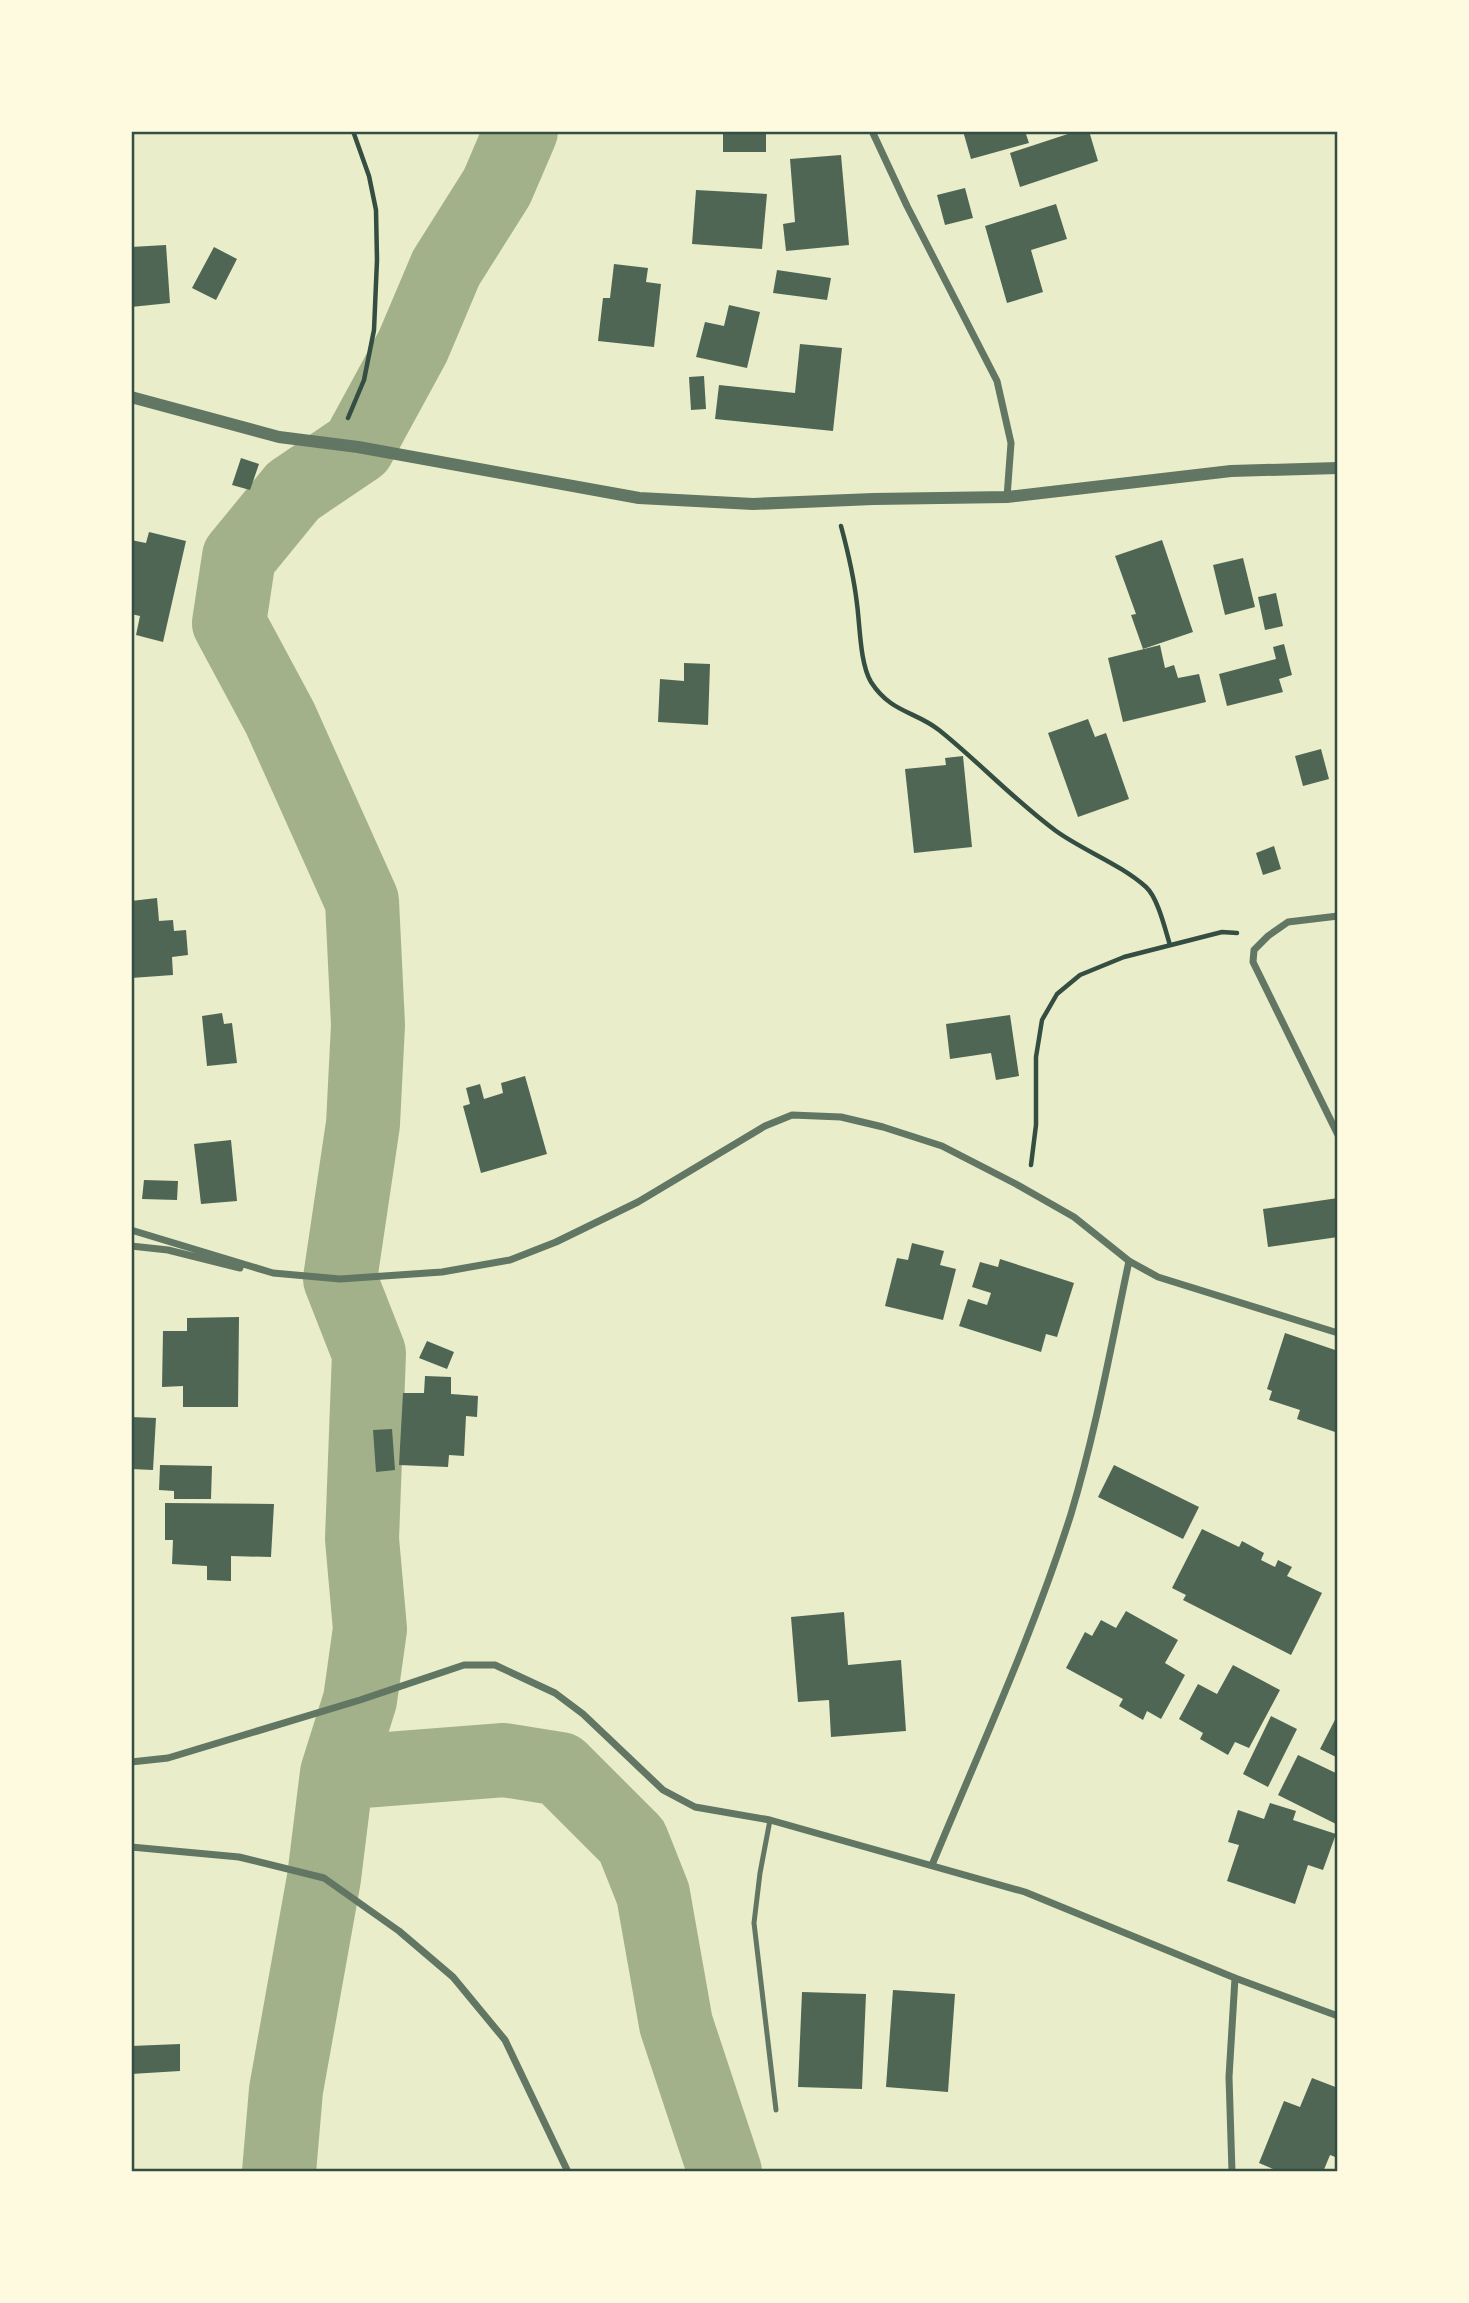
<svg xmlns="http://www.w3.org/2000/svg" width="1469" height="2303" font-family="'Libre Baskerville',serif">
<rect width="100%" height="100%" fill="#e9edc9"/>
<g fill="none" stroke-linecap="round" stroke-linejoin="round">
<path stroke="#a3b18a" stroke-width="74" d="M521 131 497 187 446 268 413 346 358 447 293 491 239 557 229 623 280 718 362 901 368 1025 363 1124 340 1279 369 1353 362 1539 370 1629 360 1700 337 1773 504 1760 560 1769 632 1841 653 1894 676 2024 725 2172
M279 2172 286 2090 324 1878 337 1773"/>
</g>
<path fill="#4f6655" d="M723 131H766V152H723Z
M963 131H1025L1029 143 971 159Z
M1077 131H1089L1098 161 1020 187 1010 153Z
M841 155 849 245 786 251 783 224 795 222 790 159Z
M965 188 973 218 945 225 937 195Z
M696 190 767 194 762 249 692 244Z
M1056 204 1067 239 1031 250 1043 292 1007 303 985 226Z
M166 245 170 303 131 307V247Z
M214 247 237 259 216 300 192 288Z
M614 264 648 268 646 282 661 284 654 347 598 341 603 298H610Z
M777 270 831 278 827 300 773 293Z
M729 305 760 312 747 368 696 357 705 322 724 326Z
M800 344 842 348 833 431 715 419 719 385 795 393Z
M704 376 706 409 691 410 689 377Z
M241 458 259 464 250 490 232 485Z
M149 532 186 541 163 642 136 635 140 616 131 614V540L146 543Z
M1162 540 1193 632 1143 649 1131 615 1136 614 1115 556Z
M1243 558 1255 607 1225 615 1213 565Z
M1276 593 1283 626 1265 630 1258 597Z
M1284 644 1292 675 1279 679 1283 692 1227 706 1219 674 1276 659 1273 647Z
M1160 645 1165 668 1174 665 1178 678 1199 674 1206 702 1123 722 1108 658Z
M684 663 710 664 708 725 658 722 660 679 684 681Z
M1088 719 1095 737 1106 733 1129 799 1078 817 1048 733Z
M1321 749 1329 779 1303 786 1295 756Z
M963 756 972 847 914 853 905 769 946 765 945 758Z
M1274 846 1281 869 1263 875 1256 853Z
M157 898 159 921 173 920 174 931 186 930 188 955 172 957 173 975 131 978V901Z
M222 1013 224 1024 232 1023 237 1063 207 1066 202 1016Z
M1010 1015 1019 1076 996 1080 991 1053 950 1059 946 1024Z
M525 1076 547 1154 481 1173 463 1106 470 1104 466 1088 480 1084 484 1099 503 1093 501 1083Z
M231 1140 237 1201 201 1204 194 1144Z
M144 1180 178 1181 177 1200 142 1199Z
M1338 1198V1237L1268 1247 1263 1209Z
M912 1243 944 1251 940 1265 956 1269 943 1320 885 1306 897 1258 908 1260Z
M1000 1259 1074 1283 1057 1337 1046 1334 1041 1352 959 1326 968 1299 987 1305 991 1293 972 1287 980 1262 998 1267Z
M239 1317 238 1407H183V1386L162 1387 163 1331H187V1318Z
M1285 1333 1338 1351V1433L1297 1419 1300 1410 1269 1400 1272 1391 1267 1389Z
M427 1341 454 1352 447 1369 419 1358Z
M425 1376 451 1377V1394L478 1396 477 1417 466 1416 464 1456 449 1455 448 1467 399 1465 403 1393H424Z
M131 1417 156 1418 153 1470 131 1469Z
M392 1429 395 1470 376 1472 373 1430Z
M160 1465 212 1466 211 1499H174V1491L159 1490Z
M1114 1465 1199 1507 1183 1539 1098 1497Z
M165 1503 274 1504 271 1557 231 1556V1581L207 1580V1566L172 1564 173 1540H165Z
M1202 1529 1239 1547 1242 1541 1264 1553 1261 1560 1275 1567 1278 1560 1292 1567 1287 1576 1322 1593 1291 1655 1183 1600 1186 1595 1172 1588Z
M1126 1611 1178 1640 1165 1663 1185 1675 1161 1719 1147 1711 1143 1720 1119 1706 1123 1699 1066 1668 1085 1632 1092 1636 1101 1620 1116 1628Z
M844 1612 848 1665 901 1660 906 1731 831 1737 829 1700 798 1702 791 1617Z
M1233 1665 1280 1690 1249 1748 1235 1742 1228 1755 1200 1739 1203 1733 1179 1719 1198 1684 1217 1694Z
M1338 1714V1758L1320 1749Z
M1271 1716 1297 1729 1268 1787 1243 1774Z
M1298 1755 1338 1774V1825L1278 1795Z
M1270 1803 1296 1811 1293 1820 1336 1834 1323 1870 1308 1865 1295 1904 1227 1881 1239 1845 1228 1842 1238 1810 1264 1819Z
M893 1990 955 1994 948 2092 886 2087Z
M802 1992 866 1994 862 2089 798 2087Z
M180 2044V2071L131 2074V2046Z
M1312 2078 1338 2088V2158L1330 2155 1323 2172H1280L1259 2163 1284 2101 1300 2107Z"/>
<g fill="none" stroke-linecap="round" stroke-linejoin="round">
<path stroke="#344e41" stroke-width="4.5" d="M348 418 364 380 374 330 377 260 376 210 369 176 353 131
M841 526C848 552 854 578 857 604 860 626 860 664 871 682 891 713 915 711 939 730 979 762 1014 800 1056 831 1084 851 1120 864 1146 887 1158 898 1165 929 1170 945
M1031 1165 1036 1125V1057L1042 1020 1057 994 1080 975 1124 957 1222 932 1237 933"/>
<path stroke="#617663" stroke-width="5" d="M770 1820 760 1873 754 1923 776 2110"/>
<path stroke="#617663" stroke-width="7" d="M872 131 907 206 997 381 1011 443 1007 497
M1338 916 1288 922 1268 936 1254 950 1253 962 1338 1135
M131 1230 273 1273 340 1279 442 1272 510 1260 556 1242 638 1202 765 1126 792 1115 841 1117 883 1127 942 1146 1016 1184 1074 1217 1129 1261 1158 1277 1338 1333
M131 1246 168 1250 240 1268
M131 1762 168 1758 360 1700 464 1665H495L555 1693 583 1714 663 1790 695 1807 770 1820 1025 1892 1235 1978 1338 2016
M131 1847 239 1857 324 1878 399 1931 453 1977 505 2040 568 2172
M932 1865C980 1749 1033 1634 1071 1514 1096 1431 1111 1346 1129 1261
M1232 2172 1229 2077 1235 1978"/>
<path stroke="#617663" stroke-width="12" d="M131 397 279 437 358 447 639 498 753 504 873 499 1007 497 1231 471 1338 468"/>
</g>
<rect width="1469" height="2303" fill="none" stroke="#fefae0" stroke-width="266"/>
<rect x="133" y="133" width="1203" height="2037" fill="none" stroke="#344e41" stroke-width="2.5"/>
</svg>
